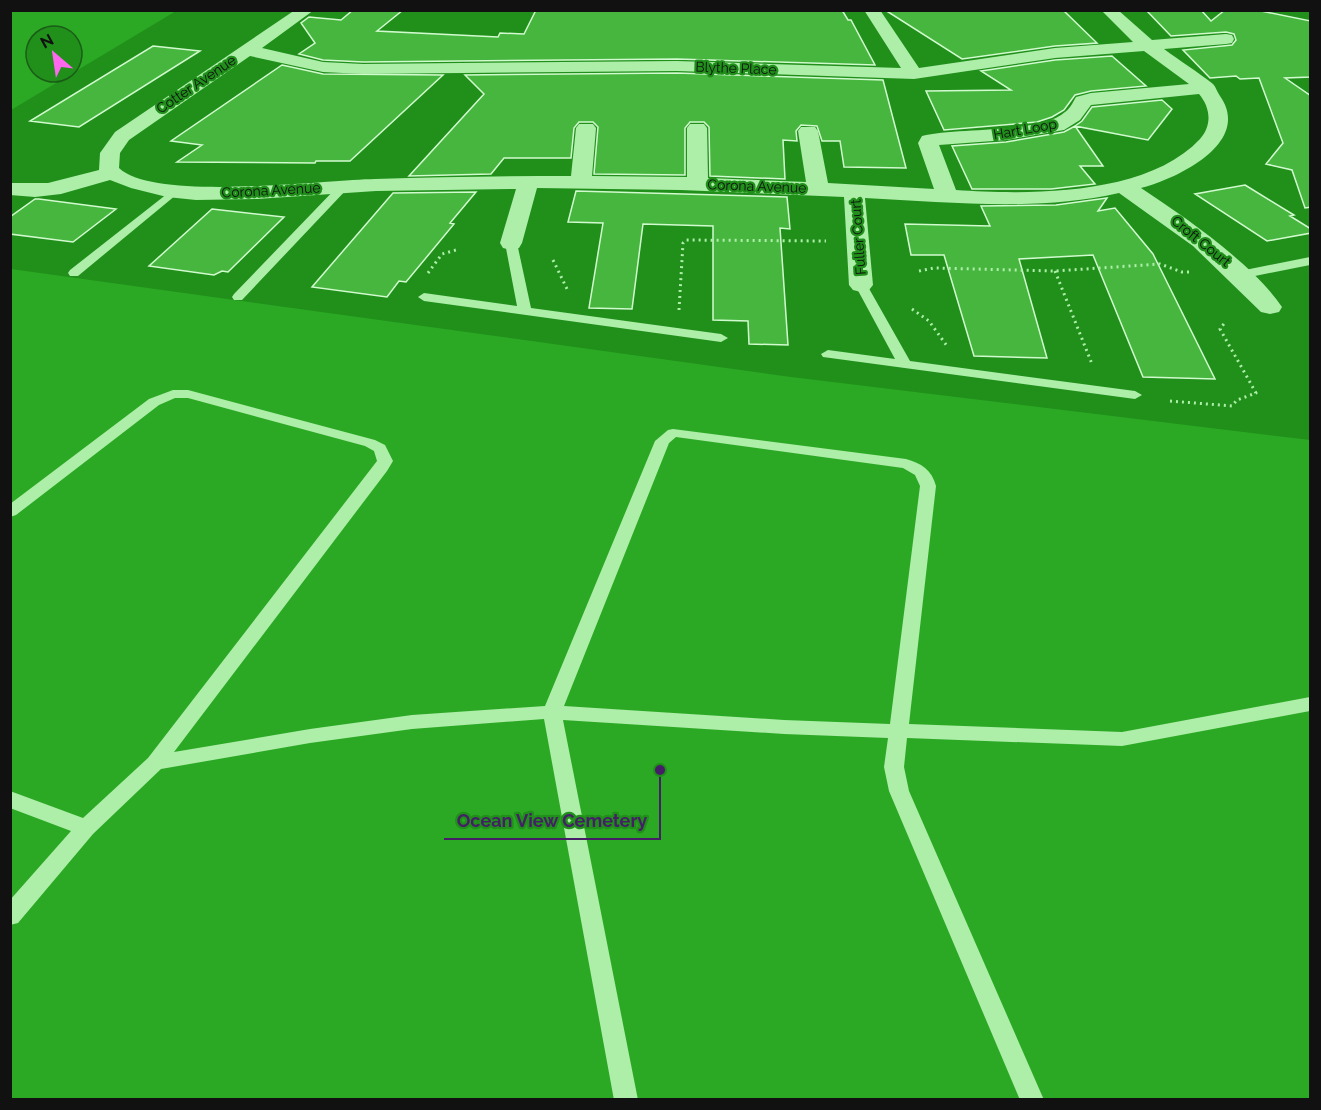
<svg xmlns="http://www.w3.org/2000/svg" width="1321" height="1110" font-family="Raleway,sans-serif">
<rect width="100%" height="100%" fill="#20901b"/>
<path fill="#2ca924" fill-rule="evenodd" d="M11 10H176V11L11 110ZM36 36H72V72H36Z
M11 269 791 377 1310 440V1099L11 1100Z"/>
<path fill="#46b63f" stroke="#d2facf" stroke-width="1.5" d="M353 10H403L377 31 498 37 500 33 524 34 536 10H842L848 20H851L875 65 677 59 363 62 323 60 299 54 315 43 301 23 309 17 341 20Z
M885 10 1064 11 1097 43 1055 46 962 59Z
M1146 10H1201L1211 21 1225 10H1256L1311 21V77L1285 78 1311 96V207L1305 208 1292 170 1266 164 1283 143 1259 78 1240 79 1236 76 1210 78 1183 50 1232 45 1236 40 1234 34 1226 32 1171 36Z
M153 46 200 51 79 127 30 121Z
M1112 56 1146 86 1091 91 1075 95 1064 110 1052 117 1037 122 944 130 926 91 1011 90 981 71 1055 60Z
M282 65 323 74 443 75 350 161H316L315 163 177 162 202 145 171 141Z
M677 73 883 80 906 168 844 167 840 141H822L817 126 801 125 796 131 797 141 783 140 785 179 710 176 709 127 704 122H690L685 128V175L594 174 598 127 593 122H579L574 128 571 158H504L491 174 409 176 484 94 465 75Z
M1162 100 1172 109 1148 140 1075 126 1082 121 1092 107Z
M1075 126 1103 166H1080L1095 184 1051 189H972L952 146 1006 142 1064 132Z
M1245 185 1294 215 1290 216 1311 229V233L1267 241 1195 194Z
M576 191 787 197 790 229 780 228 788 345 749 344 748 321 713 320V226L643 224 632 309 589 308 603 223 568 222Z
M476 192 450 223 454 224 406 282 399 281 387 297 312 287 393 193Z
M1107 198 1098 211 1115 208 1153 254 1215 379 1143 377 1093 255 1019 259 1047 358 974 356 944 255H911L905 224 990 226 981 206 1056 205Z
M35 199H39L116 209 73 242 10 234V217Z
M212 209 284 217 228 272 222 271 214 275 149 266Z"/>
<g fill="none" stroke-linecap="round" stroke-linejoin="round">
<path stroke="#adeea9" stroke-width="3" stroke-dasharray="2 4" stroke-linecap="butt" d="M553 260 568 291
M919 271 934 268 1055 271 1160 264 1182 272H1191
M1055 271 1092 364
M428 273 442 254 456 250
M912 309 929 321 947 346
M679 310 683 243 686 240 826 241
M1170 401 1232 406 1237 400 1256 393 1220 329 1226 321"/>
<path fill="#adeea9" fill-rule="evenodd" d="M344 183 348 184V188L242 300H234L232 297 234 294 340 184Z
M172 190 178 193 176 195 78 276H70L68 273 70 270Z
M511 239 517 243 531 308 721 334 728 338 721 342 424 301 418 297 424 293 517 306 505 243Z
M1310 257V265L1240 279 1234 275 1240 271Z
M861 281 867 285 910 361 1135 391 1142 395 1135 399 823 357 821 354 828 350 895 359 855 285Z
M173 390H188L375 440 385 445 393 461 387 471 174 752 310 729 412 715 545 706 655 441 668 430 673 429 906 459C921 463 932 470 936 486L909 724 1122 732 1310 697V711L1122 746 907 738 904 767 909 791 1044 1100H1020L889 791 884 767 888 738 784 734 563 720 638 1100H614L544 719 412 729 310 743 161 769 93 834 18 923 10 925V900L71 831 10 808V791L83 818 148 758 377 461 374 451 365 446 188 398H175L159 405 16 515 10 517V504L149 399ZM676 437 903 468 915 475 920 486 890 724 784 720 564 706 669 443Z"/>
<path fill="#adeea9" fill-rule="evenodd" d="M295 10H314L262 48 323 62 363 64 677 61 901 68 864 10H880L919 68 1055 48 1133 42 1101 10H1118L1152 40 1226 34 1232 35 1234 39 1232 43 1226 44 1164 49C1180 61 1198 72 1213 84 1216 87 1217 92 1220 96 1253 143 1176 179 1141 188 1185 217 1253 264 1282 307L1279 312 1270 314 1261 312 1193 246 1119 193C1036 212 950 202 865 198L873 285 869 290 861 292 853 290 849 285 844 197 681 190 537 188 522 243 519 248 511 250 503 248 500 243 516 189 376 191 257 199 196 200 167 197 131 188 110 180 61 194 35 197 10 195V183H48L99 170 100 153 115 132ZM1144 51 1189 84 1091 93 1076 97C1073 102 1070 109 1065 112 1041 134 957 127 922 136L918 143 934 189 828 183 818 131 815 127H801L798 131 806 182 708 178 707 128 704 124H690L687 128V177L592 176 596 128 593 124H579L576 128 571 176C506 176 440 177 375 179 322 180 155 202 119 168L120 153 129 140 250 56 323 72 363 74 677 71 914 79 1055 58ZM1199 94C1211 108 1212 126 1200 139 1147 196 1028 195 956 190L939 145 1006 140 1064 130 1080 120 1091 105Z"/>
</g>
<g text-anchor="middle" dominant-baseline="central" stroke-width="4.5" stroke-linejoin="round" paint-order="stroke">
<g font-size="14" fill="#111" stroke="#20901b">
<text transform="translate(736 68) rotate(2)">Blythe Place</text>
<text transform="translate(196 84) rotate(-34)">Cotter Avenue</text>
<text transform="translate(1025 129) rotate(-10)">Hart Loop</text>
<text transform="translate(757 186) rotate(2)">Corona Avenue</text>
<text transform="translate(271 190) rotate(-3)">Corona Avenue</text>
<text transform="translate(858 237) rotate(-94)">Fuller Court</text>
<text transform="translate(1201 241) rotate(39)">Croft Court</text>
</g>
</g>
<path fill="none" stroke="#461e68" stroke-width="2" d="M660 770L660 839H444"/>
<circle fill="#461e68" stroke="#20901b" stroke-width="2" cx="660" cy="770" r="6"/>
<g font-size="18" text-anchor="middle" font-weight="bold" fill="#461e68" stroke="#20901b" stroke-width="4.5" stroke-linejoin="round" paint-order="stroke">
<text x="552" y="827">Ocean View Cemetery</text>
</g>
<rect width="1321" height="1110" fill="none" stroke="#111111" stroke-width="24"/>
<g transform="translate(54 54) rotate(331)"><circle r="28" fill="#20901b" stroke="#1a5d17" stroke-width="1.5"/>
<path d="M0-4.5L10 22L0 15L-10 22Z" fill="#ff67ef"/>
<text y="-9" font-size="16" font-weight="bold" text-anchor="middle" fill="#111111">N</text>
</g>
</svg>
